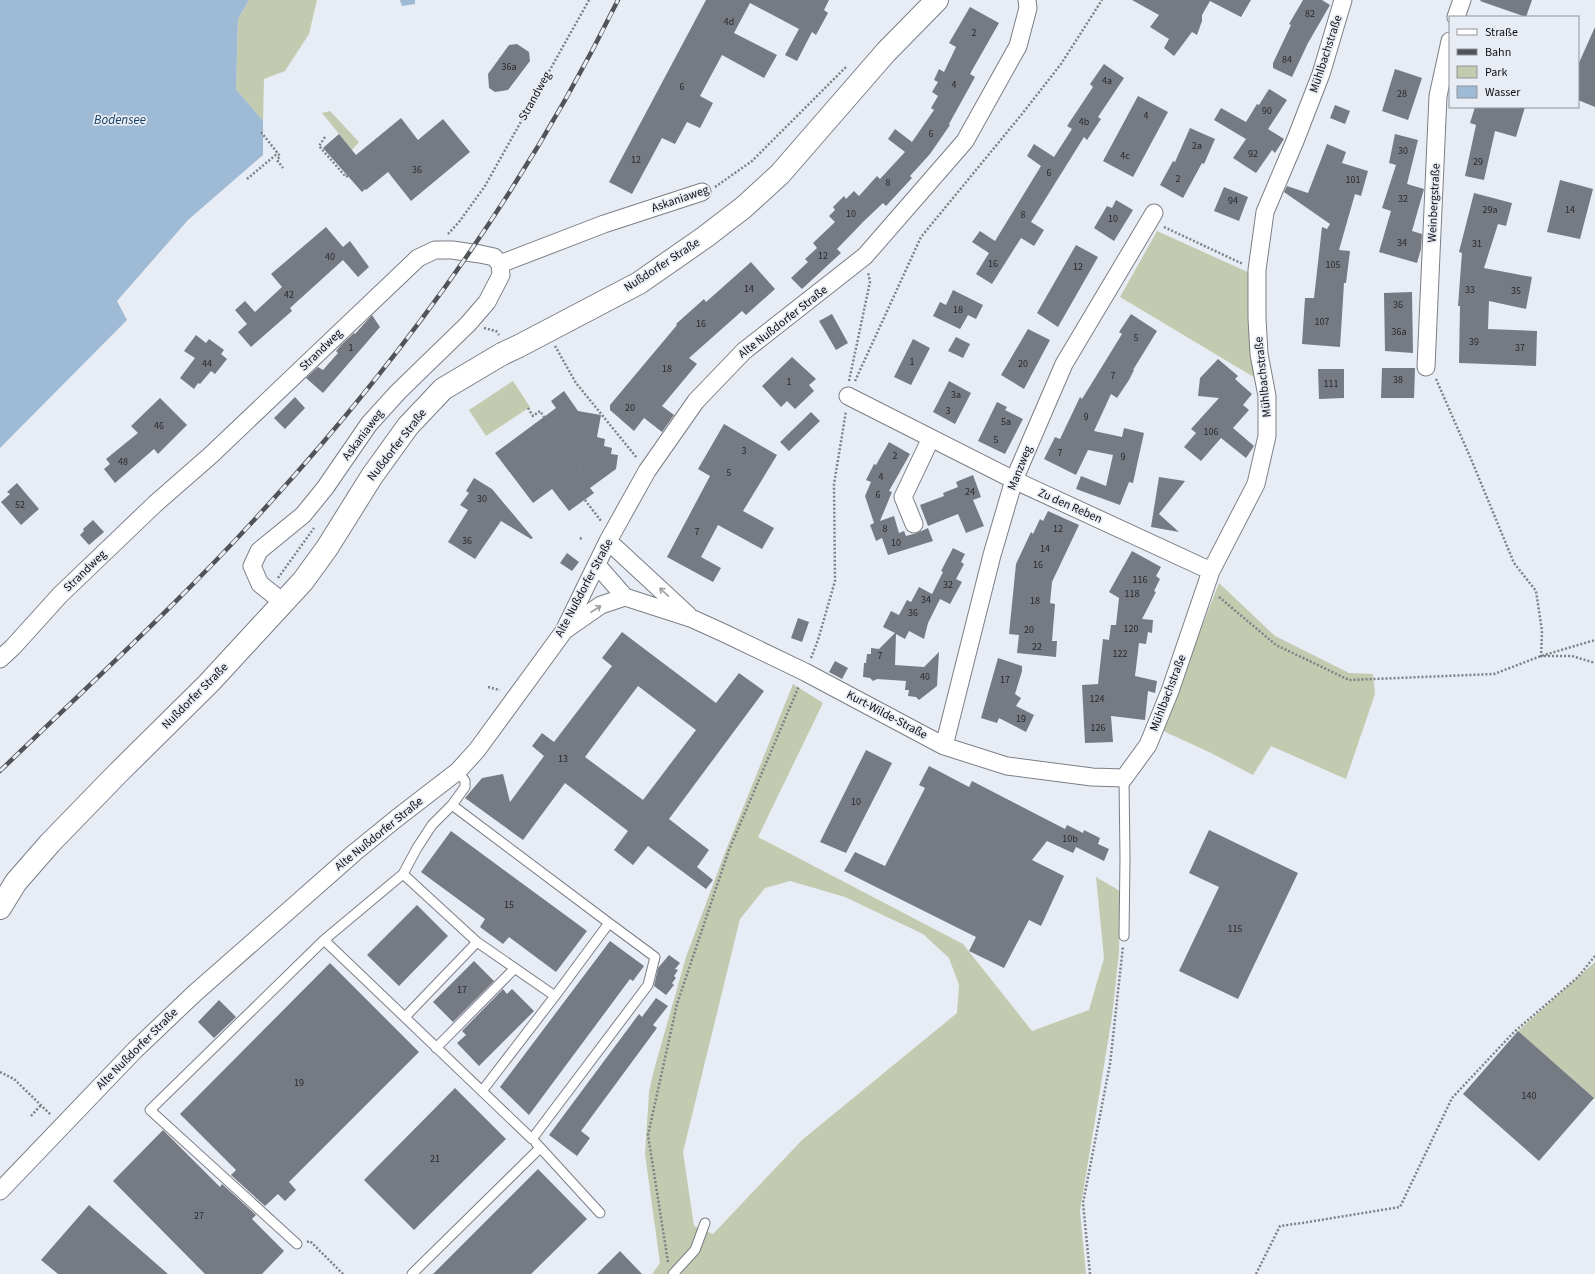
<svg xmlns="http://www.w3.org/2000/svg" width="1595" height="1274" font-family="'Source Sans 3',sans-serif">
<rect width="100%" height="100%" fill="#e8edf5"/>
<path fill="#c2cbb0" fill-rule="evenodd" d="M249 0H317L309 34 285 71 264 79 263 121 236 89 238 19Z
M330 111 359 142 352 150 322 113Z
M1157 231 1252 274 1257 379 1120 297Z
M513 381 530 407 486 436 469 410Z
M1219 583 1275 636 1349 673 1373 674 1375 694 1346 779 1271 746 1253 775 1211 753 1161 730Z
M793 684 823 703 758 837 963 944 1032 1031 1089 1010 1104 958 1096 877 1120 891 1119 952 1112 1017 1080 1211 1086 1274H652L660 1263 645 1154 649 1092 654 1070 686 957 726 850ZM790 881 845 897 923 934 949 958 959 985 957 1013 802 1140 713 1234 694 1226 683 1152 740 919 765 888Z
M1595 962V1099L1518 1031Z"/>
<path fill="#9fbad4" d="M0 0H249L238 19 236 89 263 121V155L188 220 117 301 127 320 0 448Z
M400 0H415V4L402 6Z"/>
<path fill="#767a82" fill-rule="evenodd" d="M706 0H829L824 10 828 13 816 35 812 32 797 61 785 55 799 29 750 3 734 33 777 55 764 78 722 55 700 96 713 103 700 128 687 122 675 144 662 138 632 194 609 182Z
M1132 0H1251L1241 17 1210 1 1202 15V21L1197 35 1192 32 1174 56 1164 48 1169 39 1150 27 1159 15Z
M1303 0H1322L1330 5 1308 43 1292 77 1273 68V63L1291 25 1289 24Z
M1481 0H1532L1526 17 1480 1Z
M970 7 999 23 970 74 975 77 949 124 950 125 930 154 910 176 912 178 886 206 883 203 864 221 837 249 841 253 802 289 791 278 808 262 805 259 817 248 813 243 835 222 829 216 835 210 833 207 844 196 846 199 854 191 859 196 877 176 880 179 905 152 888 139 895 129 912 142 934 110 931 108 938 96 932 92 938 82 934 80 939 69 944 72 956 47 949 43Z
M1595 27V107L1578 100V65Z
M517 44 529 52 530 61 508 90 495 92 489 88 488 74 509 45Z
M1104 64 1124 78 1098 117 1101 119 1087 140 1084 137 1031 222 1044 230 1034 246 1021 238 992 284 976 274 989 253 972 242 980 231 995 241 1041 166 1027 156 1034 144 1054 157 1072 129 1067 126 1093 87 1090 84Z
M1395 69 1422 78 1408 120 1382 111Z
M1269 89 1287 100 1268 129 1284 139 1275 153 1272 150 1256 173 1233 158 1246 139 1214 120 1221 108 1246 122 1257 104 1259 105Z
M1138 96 1168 112 1133 177 1103 161Z
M1335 105 1350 111 1345 124 1330 118Z
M1475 107H1525L1516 137 1495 131 1484 180 1465 176 1476 125 1470 123Z
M401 118 418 140 443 119 470 152 411 201 388 172 366 190 365 189 362 192 323 148 339 134 356 155Z
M1190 128 1215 139 1204 164 1202 163 1183 198 1160 185 1173 161 1175 162Z
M1395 134 1418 140 1407 184 1424 189 1412 231 1422 234 1421 249 1417 263 1379 252 1391 211 1382 208 1396 165 1389 163Z
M1327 144 1346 152 1342 163 1368 171 1361 196 1355 194 1339 250 1350 251 1346 283H1344L1340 347 1302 344 1305 298H1314L1322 227 1327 229 1330 224 1284 192 1287 186 1308 193Z
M1560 180 1593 189 1580 239 1547 232Z
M1224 187 1248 197 1239 221 1214 211Z
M1474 193 1512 203 1506 226 1498 224 1484 268 1532 277 1526 309 1489 301 1488 329 1537 331 1536 366 1459 363 1460 306H1458L1462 253 1459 252Z
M1116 200 1133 210 1114 241 1094 228 1107 206 1112 208Z
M326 227 343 247 350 241 369 267 358 277 343 260 290 308 292 311 251 347 238 332 247 324 235 310 245 301 255 312 282 287 271 274Z
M1076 245 1098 257 1058 327 1037 313Z
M751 262 775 289 746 315 742 311 689 358 697 364 662 406 674 415 662 432 644 418 634 431 610 410V405L677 325 676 324 704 299 706 302Z
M953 290 983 305 976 319 968 315 960 329 933 316 940 302 946 305Z
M1412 292 1413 353 1385 351 1384 293Z
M832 314 848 343 836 350 819 321Z
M1131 314 1157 331 1133 370H1134L1129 380 1117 398 1111 394 1094 431 1122 437 1124 428 1144 433 1133 483 1129 482 1120 505 1076 489 1081 476 1106 486 1113 455 1088 450 1076 475 1044 459 1055 437 1060 439 1080 397 1082 399 1122 334 1119 332Z
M372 315 380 327 323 393 306 378 318 367 323 370 338 353 336 351 341 345 354 333 355 334Z
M1028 329 1050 340 1024 389 1001 375Z
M196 335 206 343 209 339 224 350 221 354 227 359 215 374 211 371 200 384 198 383 194 389 180 378 195 358 184 351Z
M956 337 970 344 963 358 948 351Z
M913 339 930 348 911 385 894 377Z
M792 357 816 379 809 385 814 391 795 409 787 401 781 407 762 386Z
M1218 359 1238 376 1235 379 1252 394 1243 405 1249 410 1233 428 1254 446 1246 458 1221 438 1201 461 1184 447 1196 433 1191 429 1219 398 1198 396 1200 378Z
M1382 368H1415L1414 398H1381Z
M1318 369H1344V398L1319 399Z
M949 381 971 393 955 424 933 412Z
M564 391 578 411 601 415 597 437 605 439 604 446 612 448 611 454 618 455 616 469 590 488 594 493 569 511 552 489 533 503 495 453 556 408 551 401Z
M295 397 305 408 285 429 274 418Z
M160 398 187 425 158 454 154 449 115 483 104 469 110 464 106 459 138 433 131 426Z
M997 402 1007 407 1005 410 1023 419 1005 454 978 441Z
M811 412 820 421 789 451 780 442Z
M724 424 777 455 743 511 774 528 762 549 718 525 701 557 721 568 713 582 667 557 710 476 698 469Z
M889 442 910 454 889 491 892 492 880 521 894 516 899 533 904 531 906 536 917 533 928 528 933 541 888 555 882 538 876 541 870 525 874 523 865 496 871 482 866 480 874 464 876 465Z
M973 475 981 497 973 500 984 526 966 533 958 514 928 526 920 505 944 496 943 493 958 487 956 482Z
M1159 477 1185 481 1159 514 1179 532 1151 527Z
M474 478 492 489 533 538 531 539 501 521 475 559 448 542 468 510 460 505 469 493 466 491Z
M17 483 39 509 21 525 1 502 10 494 7 492Z
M1048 511 1079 525 1052 582 1050 603 1055 604 1052 641H1057L1056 657 1017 653 1019 635 1009 634 1016 564 1031 532 1033 534 1040 519 1043 521Z
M93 520 104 532 89 545 80 535 84 531 83 529Z
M953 548 965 554 961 562 964 564 956 579 962 582 950 604 940 599 928 623 924 639 909 631 905 639 896 634 895 665 924 667 939 652 937 686 919 700 916 697 908 696 909 690H905L906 681 877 679 873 681 870 678 863 677 864 663H866L867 654H871V648L879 649 895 633 883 627 891 611 899 615 907 600 911 602 919 587 932 594 943 572 941 571Z
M1132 551 1161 567 1156 576 1160 579 1154 591 1156 592 1142 619 1153 620 1152 633 1148 632 1146 644 1139 643 1135 676 1157 681 1155 693 1148 691 1145 720 1111 716 1113 742 1085 743 1082 685 1098 684 1103 639 1109 640 1111 625H1116L1119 598 1109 592Z
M567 553 579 562 572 571 560 563Z
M798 618 809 622 802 642 791 638Z
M622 632 716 703 739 673 764 691 669 819 709 850 697 867 713 880 706 889 648 846 633 865 614 850 628 831 565 783 523 840 465 798 482 778 503 774 510 802 544 756 532 746 542 733 554 742 612 666 602 658ZM638 686 696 730 643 800 585 757Z
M998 658 1022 666V671L1015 694 1021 698 1016 706 1034 715 1026 732 999 718 997 723 981 718Z
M835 661 848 668 842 679 829 672Z
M866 750 892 763 846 853 820 842Z
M929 766 969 787 972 781 1065 829 1067 825 1083 833 1084 830 1100 838 1098 844 1109 849 1104 861 1076 847 1073 853 1047 841 1032 860 1064 876 1041 926 1029 920 1004 968 969 951 976 937 844 871 855 852 885 866 925 788 919 785Z
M1209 830 1298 873 1238 999 1179 971 1219 887 1189 873Z
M451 831 587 931 556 972 509 937 503 944 480 927 485 919 421 872Z
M417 905 448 936 399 986 367 955Z
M610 941 644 966 633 981 630 979 529 1115 500 1087Z
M669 955 680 963 675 969 678 970 674 976 676 978 672 983 674 985 666 995 654 986 658 968Z
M474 961 494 981 453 1022 433 1002Z
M330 963 419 1052 289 1182 296 1190 285 1201 278 1194 265 1206 231 1175 236 1170 180 1114Z
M503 989 507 994 512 989 534 1011 479 1066 457 1043 466 1035 462 1031Z
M656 998 668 1006 653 1025 657 1028 581 1131 590 1138 577 1156 549 1135 639 1014 642 1017Z
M219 1000 236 1017 214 1038 198 1022Z
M1518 1031 1594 1098 1539 1161 1463 1094Z
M455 1088 506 1139 414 1230 364 1180Z
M163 1130 220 1187 222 1184 256 1215 252 1219 284 1251 262 1274H205L113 1181Z
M538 1169 587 1219 531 1274H433Z
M89 1205 168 1274H58L41 1260Z
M620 1251 642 1274H597Z"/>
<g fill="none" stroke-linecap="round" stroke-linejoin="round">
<defs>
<path id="service" d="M403 874 477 942 555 996 609 923 452 805
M1124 936 1125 858 1124 778
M324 940 532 1139 648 985 655 957 609 923
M405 1017 477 942
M436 1048 514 969
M482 1091 555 996
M536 1143 600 1213
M297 1244 150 1110 324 940 403 874 417 848 432 825 452 805 465 787V781L458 771
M412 1274 540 1148
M673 1274 695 1250 705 1223"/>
<path id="minor" d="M1456 17 1462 0
M500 264 604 224 702 192
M1426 367 1438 96 1450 41
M848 396 1014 480 1211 571
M914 524 903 497 931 438
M608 541 688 615
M597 565 625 597
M565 630 601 605 625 597 693 619 726 634 805 672 944 746 1007 766 1092 777 1124 778 1148 745 1170 691 1211 571 1256 484 1267 436V396L1259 354 1257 318V270L1265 212 1295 141 1321 74 1343 0
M0 659 13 647 60 595 155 504 211 455 418 258 435 250H452L480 254 494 257 500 264 501 275 487 302 468 324 398 392 369 424 325 488 303 515 259 551 252 566 260 584 284 603
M944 746 992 555 1014 480 1064 364 1154 213
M0 1191 135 1050 195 993 354 853 397 818 458 771 477 750 564 631 608 541 647 471 696 401 744 351 865 256 965 141 1018 46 1028 8 1027 0"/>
<path id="tertiary" d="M519 346 639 283 705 237 744 207 780 174 886 52 937 0
M0 908 16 882 50 843 117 774 209 683 303 581 327 548 372 476 408 426 443 389 502 354"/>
</defs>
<use href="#service" stroke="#7a7e86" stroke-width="11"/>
<use href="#minor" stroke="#7a7e86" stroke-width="19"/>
<use href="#tertiary" stroke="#7a7e86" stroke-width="24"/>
<path stroke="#7d8086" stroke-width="2.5" stroke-dasharray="2 2" stroke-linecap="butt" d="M261 132 280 156 277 160 283 168
M325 137 319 146 346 177 350 174
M247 179 278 153
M715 187 752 161 847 66
M1164 227 1243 264
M448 234 459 222 485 186 589 0
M484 328 496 331 499 335
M555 346 576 383 637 458
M1436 379 1471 459 1514 563 1536 591 1542 631 1541 656H1572L1595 663
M849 381 870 282 868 272
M855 381 921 237 1022 114 1061 64 1102 0
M528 408 533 416 540 411 544 417
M564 446 582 470 580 472
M585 500 601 521
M580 539 583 537
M278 578 314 528
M1219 597 1276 645 1349 680 1494 674 1541 656 1595 640
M811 658 818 640 835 581 834 484 846 411
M488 687 500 690
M0 1072 14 1079 51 1115
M31 1116 41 1105
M307 1242 310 1241 343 1274
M668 1262 648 1135 677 1004 729 850 799 686
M1090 1274 1083 1203 1110 1064 1123 946
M1256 1274 1280 1226 1302 1223 1400 1207 1452 1098 1514 1032 1578 977 1595 956"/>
<use href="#service" stroke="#fff" stroke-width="9"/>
<use href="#minor" stroke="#fff" stroke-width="17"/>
<use href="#tertiary" stroke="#fff" stroke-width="22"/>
<defs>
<path id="rail" d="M0 771C90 684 182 600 266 507 405 355 527 185 618 0"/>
</defs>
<use href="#rail" stroke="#505357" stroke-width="4.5"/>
<use href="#rail" stroke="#e8edf5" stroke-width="3" stroke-dasharray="9" stroke-linecap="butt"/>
<defs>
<path id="tertiary-bridge" d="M502 354 519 346"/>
</defs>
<use href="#tertiary-bridge" stroke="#7a7e86" stroke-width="24" stroke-linecap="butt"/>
<use href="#tertiary-bridge" stroke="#fff" stroke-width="22"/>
</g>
<defs><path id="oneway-shaft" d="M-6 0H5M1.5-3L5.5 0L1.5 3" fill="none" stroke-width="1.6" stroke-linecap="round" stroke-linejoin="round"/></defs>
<g stroke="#9e9fa0">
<use href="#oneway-shaft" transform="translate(664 592) rotate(-137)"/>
<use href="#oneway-shaft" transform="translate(596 609) rotate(-33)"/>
</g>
<g text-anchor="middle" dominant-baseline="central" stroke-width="3.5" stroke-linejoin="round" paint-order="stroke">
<g font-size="10" fill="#272a2d">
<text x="1310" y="14">82</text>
<text x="729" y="22">4d</text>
<text x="974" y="33">2</text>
<text x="1287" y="60">84</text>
<text x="509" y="67">36a</text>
<text x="1107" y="81">4a</text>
<text x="954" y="85">4</text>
<text x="682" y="87">6</text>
<text x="1402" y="94">28</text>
<text x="1267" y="111">90</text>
<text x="1146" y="116">4</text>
<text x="1084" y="122">4b</text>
<text x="931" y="134">6</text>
<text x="1197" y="146">2a</text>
<text x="1403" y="151">30</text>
<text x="1253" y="154">92</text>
<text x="1125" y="156">4c</text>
<text x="636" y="160">12</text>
<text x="1478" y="162">29</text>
<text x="417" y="170">36</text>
<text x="1049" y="173">6</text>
<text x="1178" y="179">2</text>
<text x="1353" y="180">101</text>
<text x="888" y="183">8</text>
<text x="1403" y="199">32</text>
<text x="1233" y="201">94</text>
<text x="1490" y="210">29a</text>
<text x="1570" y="210">14</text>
<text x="851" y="214">10</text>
<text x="1023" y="215">8</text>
<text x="1113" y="219">10</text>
<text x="1402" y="243">34</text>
<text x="1477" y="244">31</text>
<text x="823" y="256">12</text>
<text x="330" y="257">40</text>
<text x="993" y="264">16</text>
<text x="1333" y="265">105</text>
<text x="1078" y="267">12</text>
<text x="749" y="289">14</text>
<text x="1470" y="290">33</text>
<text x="1516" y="291">35</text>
<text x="289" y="295">42</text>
<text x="1398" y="305">36</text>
<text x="958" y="310">18</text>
<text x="1322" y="322">107</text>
<text x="701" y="324">16</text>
<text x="1399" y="332">36a</text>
<text x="1136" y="338">5</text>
<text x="1474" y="342">39</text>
<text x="351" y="348">1</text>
<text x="1520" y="348">37</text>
<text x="912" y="362">1</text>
<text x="207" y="364">44</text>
<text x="1023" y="364">20</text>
<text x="667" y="369">18</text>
<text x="1113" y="376">7</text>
<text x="1398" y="380">38</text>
<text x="789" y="382">1</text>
<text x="1331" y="384">111</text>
<text x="956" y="395">3a</text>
<text x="630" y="408">20</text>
<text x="948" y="411">3</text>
<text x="1086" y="417">9</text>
<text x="1006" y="422">5a</text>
<text x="159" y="426">46</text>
<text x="1211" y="432">106</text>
<text x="996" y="440">5</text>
<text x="744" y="451">3</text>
<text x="1060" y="453">7</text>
<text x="895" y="456">2</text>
<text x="1123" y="457">9</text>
<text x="123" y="462">48</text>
<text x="729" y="473">5</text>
<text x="881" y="477">4</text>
<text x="970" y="492">24</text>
<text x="878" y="495">6</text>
<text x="482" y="499">30</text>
<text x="20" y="505">52</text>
<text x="885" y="529">8</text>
<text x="1058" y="529">12</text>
<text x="697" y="532">7</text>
<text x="467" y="541">36</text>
<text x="896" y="543">10</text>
<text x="1045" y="549">14</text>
<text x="1038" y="565">16</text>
<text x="1140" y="580">116</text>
<text x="948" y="585">32</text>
<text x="1132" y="594">118</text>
<text x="926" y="600">34</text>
<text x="1035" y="601">18</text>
<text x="913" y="613">36</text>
<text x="1131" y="629">120</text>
<text x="1029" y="630">20</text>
<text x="1037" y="647">22</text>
<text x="1120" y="654">122</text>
<text x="880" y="656">7</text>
<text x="925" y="677">40</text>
<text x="1005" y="680">17</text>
<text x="1097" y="699">124</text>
<text x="1021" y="719">19</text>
<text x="1098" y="728">126</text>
<text x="563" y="759">13</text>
<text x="856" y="802">10</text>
<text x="1070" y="839">10b</text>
<text x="509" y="905">15</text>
<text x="1235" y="929">115</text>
<text x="462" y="990">17</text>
<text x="299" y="1083">19</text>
<text x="1529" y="1096">140</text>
<text x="435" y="1159">21</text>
<text x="199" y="1216">27</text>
</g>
<g font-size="12" fill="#0d0f11" stroke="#e8edf5">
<text transform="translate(1326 54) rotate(-72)">Mühlbachstraße</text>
<text transform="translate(535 96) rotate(-61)">Strandweg</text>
<text transform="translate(680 199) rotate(-19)">Askaniaweg</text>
<text transform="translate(1434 203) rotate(-87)">Weinbergstraße</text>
<text transform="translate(662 265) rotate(-33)">Nußdorfer Straße</text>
<text transform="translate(783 322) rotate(-38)">Alte Nußdorfer Straße</text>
<text transform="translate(321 350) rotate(-44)">Strandweg</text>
<text transform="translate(1263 377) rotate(-96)">Mühlbachstraße</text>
<text transform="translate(363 435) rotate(-53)">Askaniaweg</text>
<text transform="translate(397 445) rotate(-52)">Nußdorfer Straße</text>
<text transform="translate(1020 468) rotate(-68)">Manzweg</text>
<text transform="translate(1070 506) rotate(24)">Zu den Reben</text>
<text transform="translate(85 571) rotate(-44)">Strandweg</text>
<text transform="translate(584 588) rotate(-62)">Alte Nußdorfer Straße</text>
<text transform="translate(1168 693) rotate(-69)">Mühlbachstraße</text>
<text transform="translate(195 696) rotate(-45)">Nußdorfer Straße</text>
<text transform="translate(887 715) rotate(28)">Kurt-Wilde-Straße</text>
<text transform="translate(379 834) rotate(-39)">Alte Nußdorfer Straße</text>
<text transform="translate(137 1049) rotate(-45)">Alte Nußdorfer Straße</text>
</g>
<g font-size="13" font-style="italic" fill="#154063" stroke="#e8edf5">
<text x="120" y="120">Bodensee</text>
</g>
</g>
<rect x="1449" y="16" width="130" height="92" fill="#e8edf5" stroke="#90949a"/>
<rect x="1457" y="29" width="20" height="6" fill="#ffffff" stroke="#90949a"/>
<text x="1485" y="36" font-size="12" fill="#0d0f11">Straße</text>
<rect x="1457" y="49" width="20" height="6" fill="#505357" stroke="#90949a"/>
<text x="1485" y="56" font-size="12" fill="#0d0f11">Bahn</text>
<rect x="1457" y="66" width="20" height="12" fill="#c2cbb0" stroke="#90949a"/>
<text x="1485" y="76" font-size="12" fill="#0d0f11">Park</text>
<rect x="1457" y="86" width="20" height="12" fill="#9fbad4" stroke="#90949a"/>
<text x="1485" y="96" font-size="12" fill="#0d0f11">Wasser</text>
</svg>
